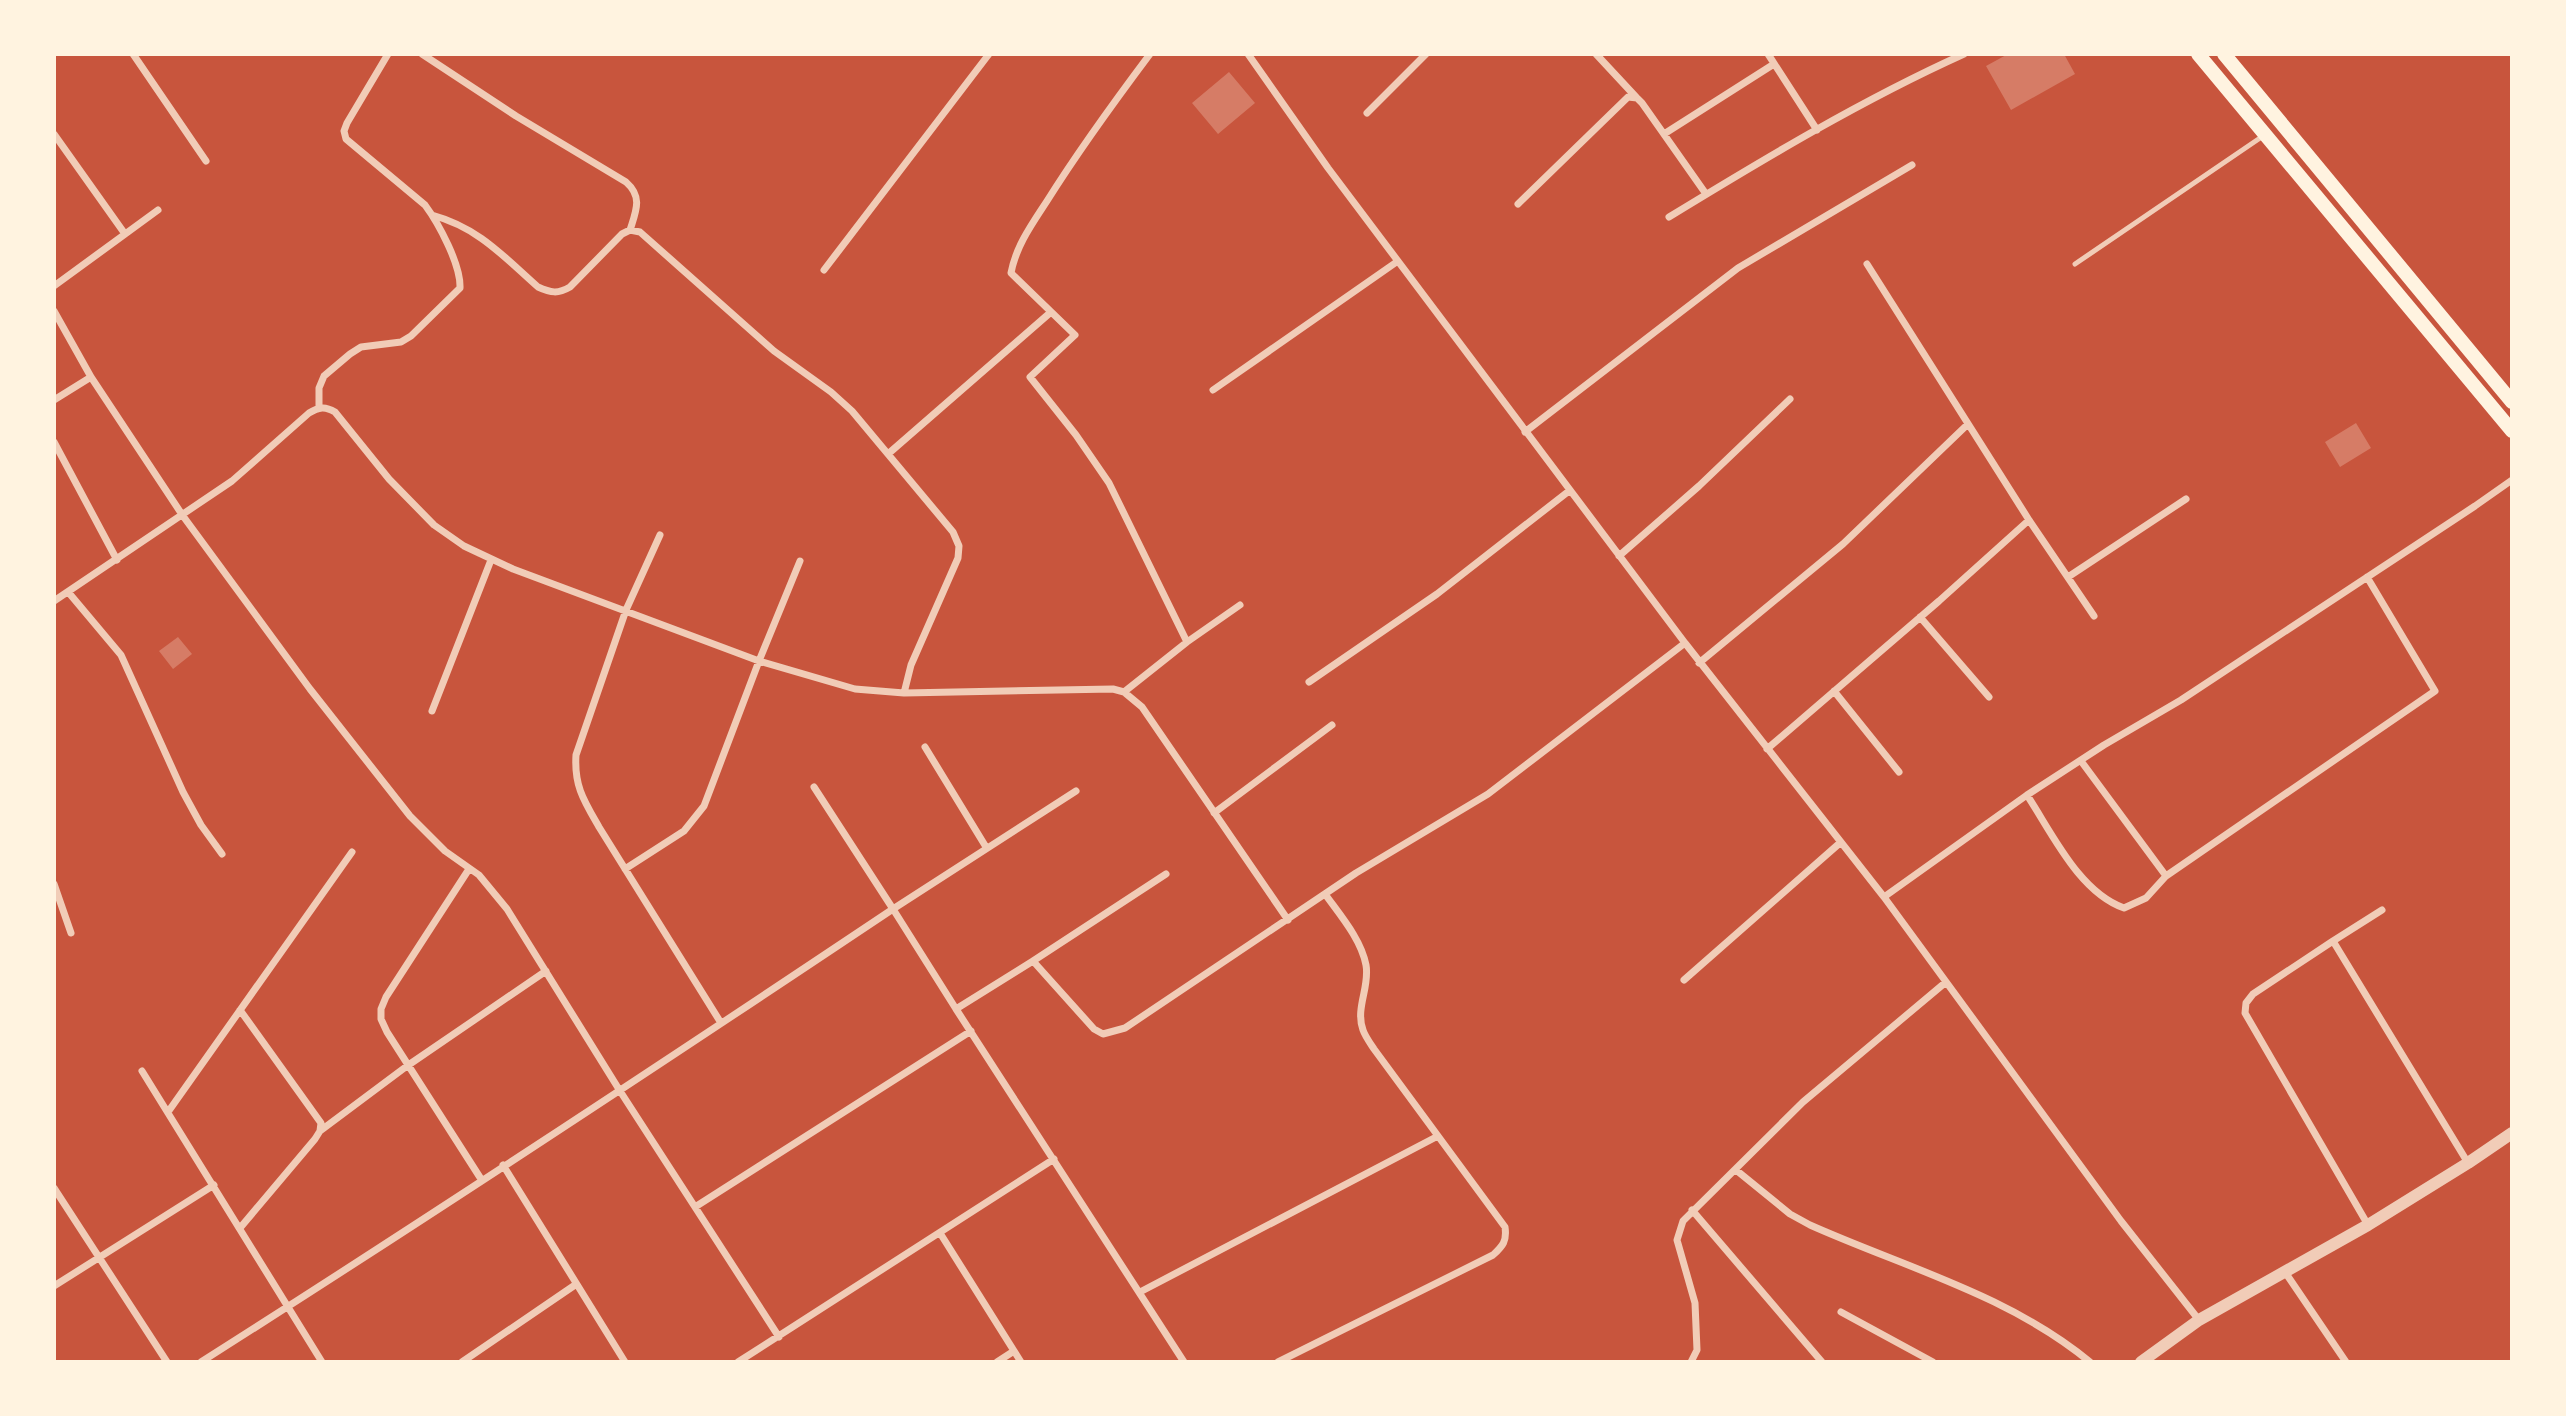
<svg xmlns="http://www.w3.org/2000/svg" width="2566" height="1416" font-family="'Titillium Web',sans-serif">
<rect width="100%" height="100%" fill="#c8553d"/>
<path fill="#d67c66" d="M2008 54H2064L2075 74 2011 110 1986 66Z
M1229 72 1255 103 1218 134 1192 103Z
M2356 423 2371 448 2340 467 2325 442Z
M178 637 192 654 173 669 159 651Z"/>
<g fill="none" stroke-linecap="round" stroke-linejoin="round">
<path stroke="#f1ccb7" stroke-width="5" d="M2075 264 2263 136"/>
<path stroke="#f1ccb7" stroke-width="7" d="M133 54 206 161
M422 54 516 116 626 182C643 197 636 211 630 230
M1150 54C1114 102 1079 150 1047 201 1032 224 1016 246 1011 273L1075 335 1030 377 1076 435 1109 483 1187 642
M1248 54 1328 168 1685 643
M1596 54 1636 97
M1768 54 1817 130
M1367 113 1426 54
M54 134 125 234
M1664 134 1774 64
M1518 204 1628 97 1637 98 1642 103 1706 194
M432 215C479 228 503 256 538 287 551 293 558 294 570 287L622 234 630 230 640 232 774 351 831 392 852 411 953 532 959 546 958 558 911 665 904 693
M1669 217C1764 159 1862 100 1964 54
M1867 264 2029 520 2094 616
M824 270 989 54
M54 286 158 210
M54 311 91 377 183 516 310 689 410 816 445 851 479 875 507 909 620 1091 779 1337
M1213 390 1398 261
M54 400 91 377
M319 407V388L324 376 350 354 361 347 401 342 411 336 460 288C461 265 439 224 425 205L346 139 344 131 347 123 388 54
M1525 432 1738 268 1912 165
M54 442 117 560
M888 454 1051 312
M660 535 626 610 576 755C574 786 584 801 599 827L721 1023
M1619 556 1699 486 1790 399
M2068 577 2186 499
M69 593 121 655 183 792 201 825 222 854
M54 601 232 481 309 413C319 407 325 406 335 412L389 479 434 525 464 546 513 569 759 661 855 689 904 693 1113 689 1124 692 1142 707 1288 920
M1920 617 1989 697
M1699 663 1843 544 1968 424
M1309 682 1437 594 1569 491
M1834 691 1899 772
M1124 692 1187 642 1240 605
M432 711 491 560
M925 747 986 847
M1767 749 1939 601 2029 520
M2081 761 2166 876
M1076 791 893 909 956 1009 1033 961 1094 1029 1103 1034 1125 1028 1356 873 1488 794 1685 643 1884 897 2121 1221 2199 1320
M2027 795C2052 833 2079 892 2124 908L2146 898 2166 876 2435 691 2367 577
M1214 813 1332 725
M469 869 386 997 381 1009V1019L387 1032 481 1179
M625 869 684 831 704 806 759 661 800 561
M54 884 71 933
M1884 897 2027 795 2104 745 2181 700 2475 506 2512 480
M2333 941 2382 910
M1033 961 1166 874
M1684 980 1841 842
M956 1009 1184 1362
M142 1071 322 1362
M168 1112 352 852
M320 1131 407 1066 546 971
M503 1165 625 1362
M1736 1170 1790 1214 1810 1225C1904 1267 2009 1295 2090 1362
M54 1188 167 1362
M695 1207 971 1031
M1692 1210 1822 1362
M2368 1225 2245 1013 2246 1003 2253 994 2333 941 2468 1163
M240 1228 315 1139 320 1131 321 1123 240 1010
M940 1233 1021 1362
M2285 1272 2346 1362
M54 1286 214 1185
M1140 1292 1438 1136
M1841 1312 1933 1362
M201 1362C434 1214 664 1062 893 909L814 787
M462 1362 575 1285
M738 1362 1054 1159
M997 1362 1014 1351
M1278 1362 1493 1255C1503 1246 1507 1241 1505 1227L1374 1049C1370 1043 1365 1036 1363 1030 1355 1008 1370 987 1366 965 1361 939 1340 915 1325 894
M1691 1362 1697 1350 1695 1303 1677 1240 1683 1221 1803 1102 1946 982"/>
<path stroke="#f1ccb7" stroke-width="12" d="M2141 1362 2199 1320 2368 1225 2468 1163 2512 1133"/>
<path stroke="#fff3e0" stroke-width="14" d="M2198 54 2512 431
M2224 54 2512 402"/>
</g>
<rect width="2566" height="1416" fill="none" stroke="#fff3e0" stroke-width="112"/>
</svg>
